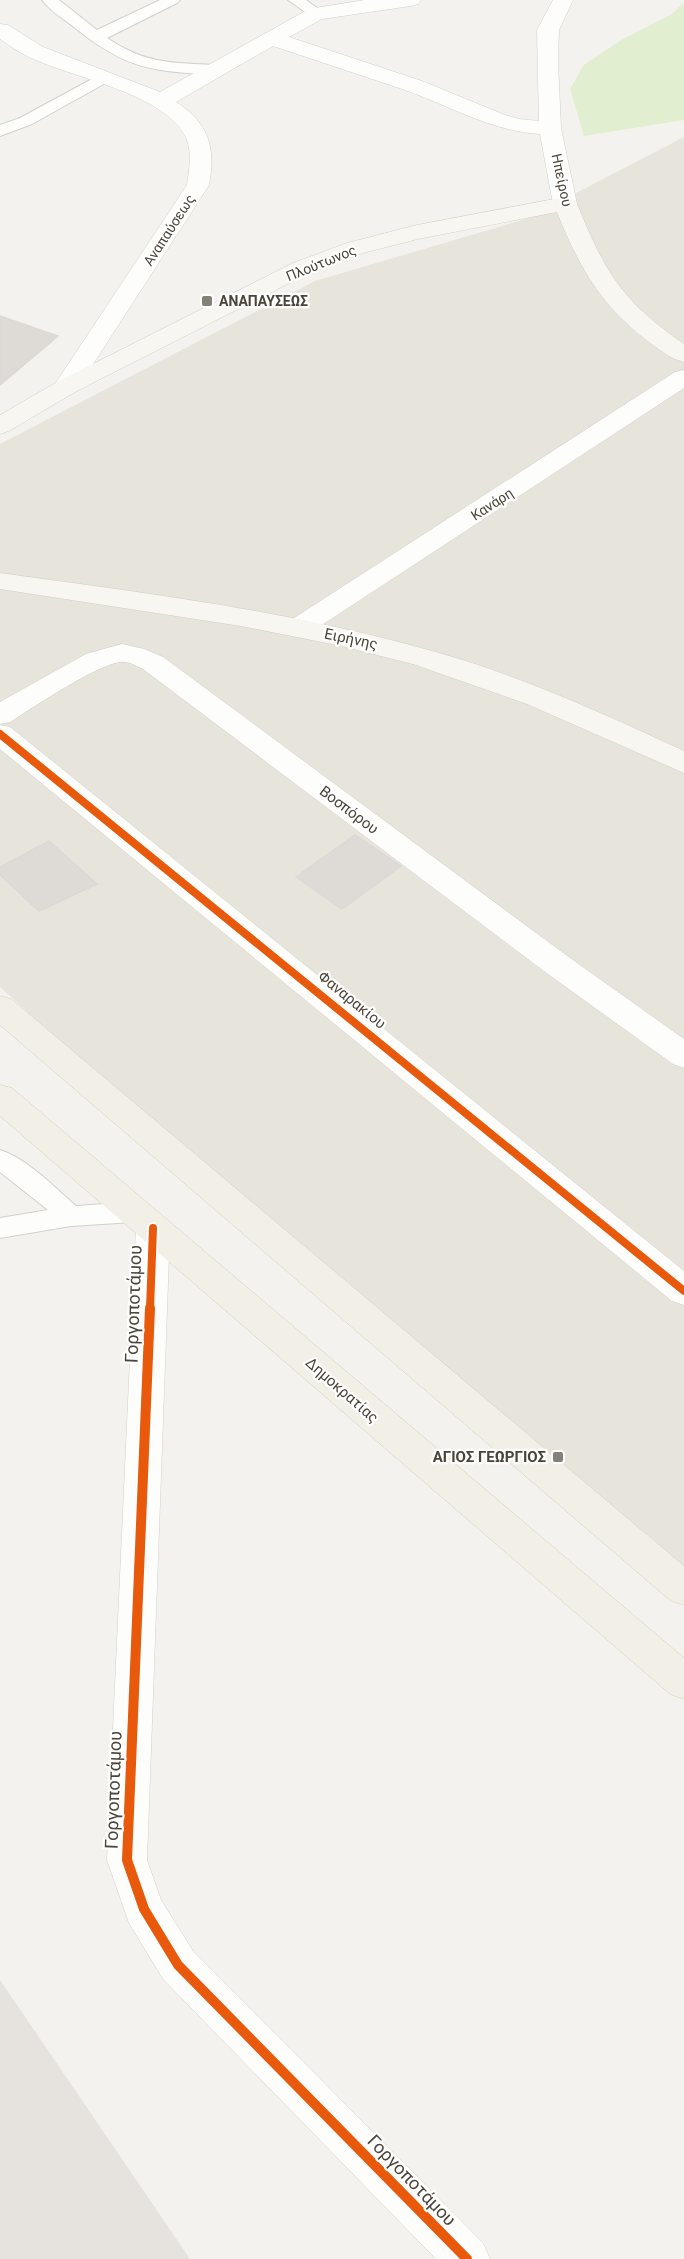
<svg xmlns="http://www.w3.org/2000/svg" width="684" height="2259" font-family="Roboto,sans-serif">
<rect width="100%" height="100%" fill="#f4f2ee"/>
<path fill="#e7e4dc" d="M684 137V1577L140 1115 0 987V444L315 281 526 219Z"/>
<path fill="#e6e2de" d="M0 1980 190 2259H0Z"/>
<path fill="#e1eecf" d="M684 2V120L584 136 570 89 584 65 623 39 672 14Z"/>
<path fill="#dedbd6" stroke="#dcd9d4" stroke-width="1.5" d="M0 316 58 336 0 385Z
M355 835 401 866 342 909 296 877Z
M49 841 97 884 39 911 0 875V867Z"/>
<g fill="none" stroke-linecap="round" stroke-linejoin="round">
<defs>
<path id="lane" d="M42 0H59L97 30 160 0H180L177 3 107 38C146 64 172 63 217 65L225 70 217 75C152 71 127 70 74 27 64 19 50 11 42 0Z
M288 0H306L324 13 321 16H311Z
M105 72 111 74 113 77 111 80 32 124 0 136V125L20 118Z
M0 1150C28 1159 54 1187 76 1206L133 1202 142 1205 145 1212 142 1219 133 1222 71 1226 0 1238V1218L48 1210 0 1172Z"/>
<path id="street" d="M365 0H421L418 4 411 6 322 19 289 37 422 81 505 115 519 119 539 121 537 30 553 0H573L559 30 558 62 561 128 577 204 573 209 565 211 557 209 553 204 540 134C491 131 450 106 405 90 361 75 317 61 273 46L176 102C209 123 216 148 209 185L75 392 66 395 57 392 53 387 187 185C189 170 192 155 187 140 170 94 68 77 27 56 18 52 9 45 0 39V24L8 25 43 47 160 92 309 9Z
M684 370V388L308 634 298 637 288 634 284 628 288 622 675 372Z
M122 644 144 649 163 657 570 958 684 1039V1068L673 1064 548 974 143 669C136 666 129 661 121 662 97 664 34 707 10 722L0 724V702L86 654Z
M0 725 10 727 684 1271V1305L672 1301 0 749Z
M153 1215 165 1219 170 1228 147 1860 161 1900 193 1951 483 2243 490 2259H436L163 1979 129 1923 107 1860 136 1228 141 1219Z"/>
<path id="secondary" d="M565 197 573 199 577 204C606 274 621 300 684 344V362C671 359 660 350 649 342 601 306 579 267 557 212L418 239 363 253 309 273 75 392 9 431 0 434V415L57 382 293 263 347 243 417 225Z
M0 573C145 593 291 611 432 651 519 675 602 713 684 751V773L527 704 413 664 337 645 241 626 0 589Z"/>
<path id="primary" d="M0 996 11 999 684 1566V1605L671 1601 0 1025Z
M0 1085 12 1088 684 1658V1699L670 1694 0 1116Z"/>
</defs>
<use href="#lane" stroke="#d2d0cb" stroke-width="2"/>
<use href="#street" stroke="#d2d0cb" stroke-width="1"/>
<use href="#secondary" stroke="#d3cfc5" stroke-width="1"/>
<use href="#primary" stroke="#d6cebb" stroke-width="1"/>
<use href="#lane" fill="#fdfdfc" fill-rule="evenodd"/>
<use href="#street" fill="#fdfdfc" fill-rule="evenodd"/>
<use href="#secondary" fill="#f7f6f1" fill-rule="evenodd"/>
<use href="#primary" fill="#f2efe6" fill-rule="evenodd"/>
<defs>
<path id="cycleway-far1" d="M0 734 684 1291
M150 1309 153 1228"/>
<path id="cycleway" d="M150 1308 127 1860 144 1909 178 1965 467 2259"/>
</defs>
<use href="#cycleway-far1" stroke="#fff" stroke-width="12"/>
<use href="#cycleway" stroke="#fff" stroke-width="14"/>
<use href="#cycleway-far1" stroke="#e8590c" stroke-width="8"/>
<use href="#cycleway" stroke="#e8590c" stroke-width="10"/>
</g>
<g fill="#868178" stroke="#fff" stroke-width="2">
<rect x="201" y="295" width="12" height="12" rx="3"/>
<rect x="552" y="1451" width="12" height="12" rx="3"/>
</g>
<g text-anchor="middle" dominant-baseline="central" stroke-width="4.5" stroke-linejoin="round" paint-order="stroke">
<g font-size="14" fill="#4b4439" stroke="#fff">
<text transform="translate(562 180) rotate(78)">Ηπείρου</text>
<text transform="translate(169 230) rotate(-57)">Αναπαύσεως</text>
<text transform="translate(321 263) rotate(-22)">Πλούτωνος</text>
<text transform="translate(492 504) rotate(-33)">Κανάρη</text>
</g>
<g font-size="14" font-weight="bold" fill="#4b4439" stroke="#fff" text-anchor="start">
<text x="219" y="301">ΑΝΑΠΑΥΣΕΩΣ</text>
</g>
<g font-size="15" fill="#4b4439" stroke="#fff">
<text transform="translate(351 639) rotate(12)">Ειρήνης</text>
<text transform="translate(349 810) rotate(37)">Βοσπόρου</text>
<text transform="translate(352 1000) rotate(39)">Φαναρακίου</text>
<text transform="translate(342 1390) rotate(41)">Δημοκρατίας</text>
</g>
<g font-size="15" font-weight="bold" fill="#4b4439" stroke="#fff" text-anchor="end">
<text x="546" y="1457">ΑΓΙΟΣ ΓΕΩΡΓΙΟΣ</text>
</g>
<g font-size="18" fill="#4b4439" stroke="#fff">
<text transform="translate(133 1304) rotate(-88)">Γοργοποτάμου</text>
<text transform="translate(113 1790) rotate(-88)">Γοργοποτάμου</text>
<text transform="translate(412 2180) rotate(46)">Γοργοποτάμου</text>
</g>
</g>
</svg>
